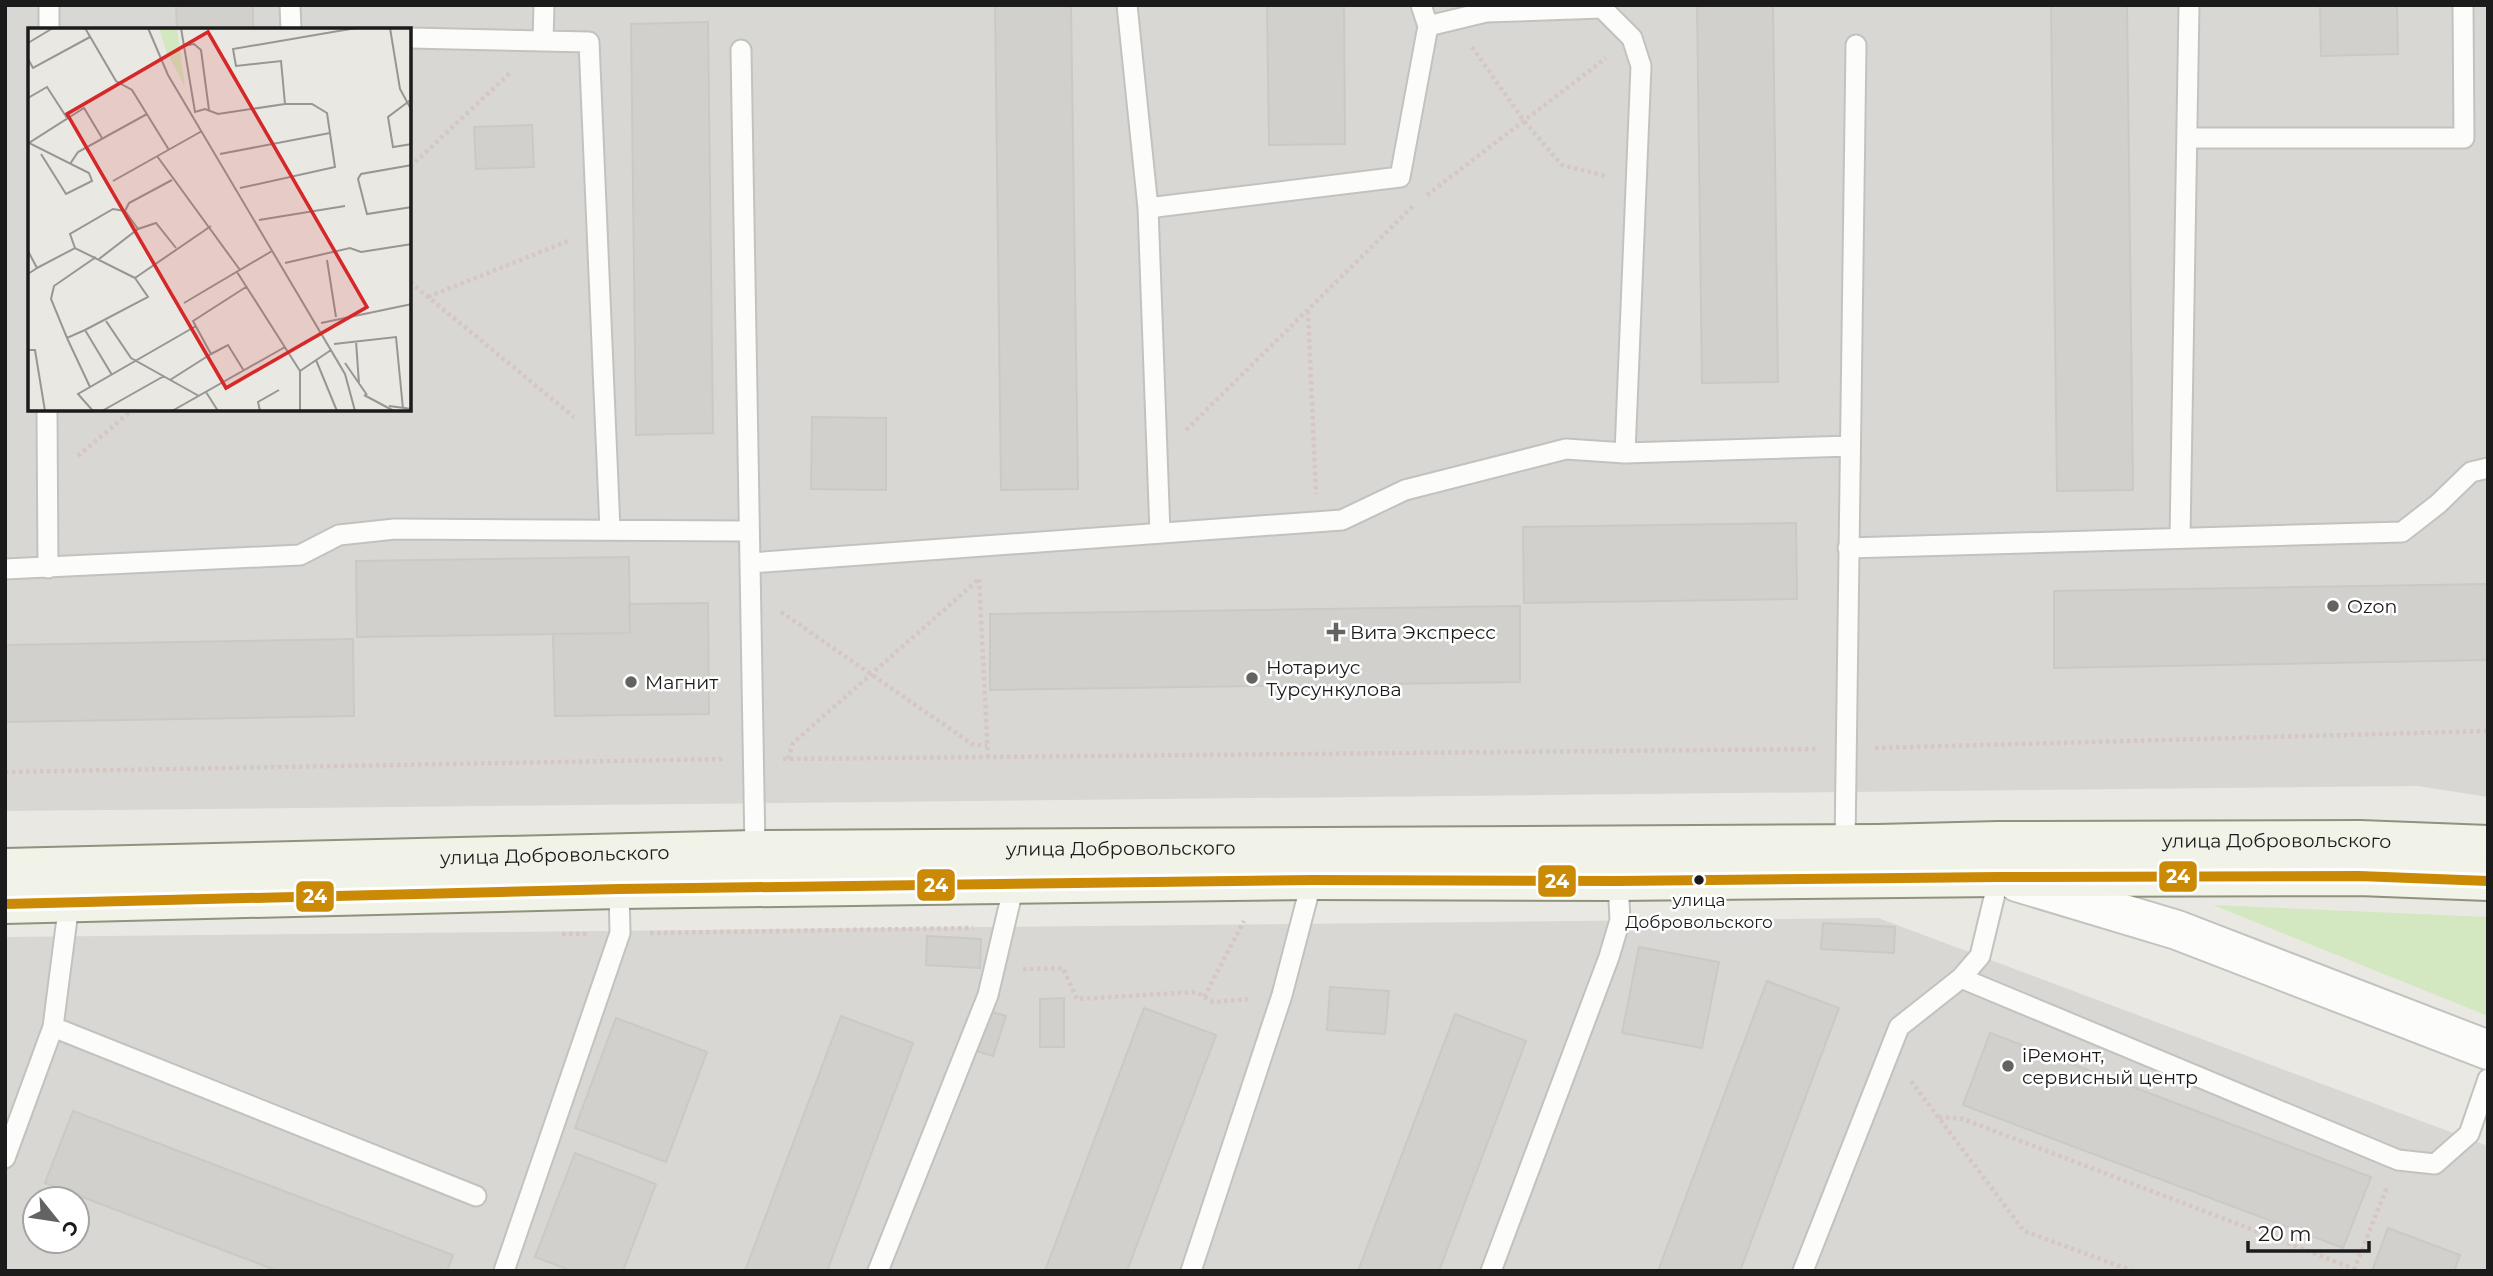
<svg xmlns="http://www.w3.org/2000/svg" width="2493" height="1276" font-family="Montserrat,sans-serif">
<rect width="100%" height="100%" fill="#e9e8e3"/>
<path fill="#d8d7d4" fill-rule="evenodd" d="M5 5H2488V797L2418 786 5 811ZM30 30H410V410H30Z
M1878 918 2488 1146V1271H5V937ZM35 1199H77V1241H35Z"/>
<path fill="#d3e8c0" d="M2213 905 2488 917V1016Z"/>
<path fill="#d1d0cc" stroke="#ccc9c4" stroke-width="2" d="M176 5H253V30H177Z
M995 5H1071L1078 489 1001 490Z
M1267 5H1344L1345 144 1269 145Z
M1697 5H1773L1778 382 1702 383Z
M2051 5H2127L2133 490 2057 491Z
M2320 5H2397L2398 54 2321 56Z
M708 22 713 433 636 435 631 24Z
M532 125 534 167 476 169 474 127Z
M812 417 886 418V490L811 489Z
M1796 523 1797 599 1524 603 1523 527Z
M629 557 630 633 357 637 356 561Z
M2488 584V660L2054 668V591Z
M708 603 709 714 555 716 553 634 630 633 629 604Z
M1520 606V682L990 690V614Z
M353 639 354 716 5 722V645Z
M1823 923 1895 927 1894 953 1821 949Z
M927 936 981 939 980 968 926 965Z
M1639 947 1719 962 1702 1048 1622 1033Z
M1767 981 1839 1008 1740 1271H1658Z
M1330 987 1389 991 1385 1034 1327 1030Z
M1064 998V1047H1040V999Z
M1144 1008 1216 1035 1127 1271H1045Z
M989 1011 1006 1016 993 1056 976 1051Z
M1455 1014 1526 1041 1439 1271H1358Z
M841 1016 913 1043 827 1271H745Z
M616 1018 707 1052 666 1162 575 1128Z
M1990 1033 2371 1177 2343 1248 1963 1105Z
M73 1111 453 1255 447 1271H278L45 1183Z
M575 1153 656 1184 623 1271H572L535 1257Z
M2388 1228 2460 1255 2454 1271H2372Z"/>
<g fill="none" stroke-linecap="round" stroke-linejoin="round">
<defs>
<path id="service" d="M290 5 291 30
M1127 5 1148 208 1160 533
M1602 8 1632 38 1641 66 1625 453
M1428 26 1486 12 1602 8 1604 5
M49 30V5
M410 38 589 42 610 530
M543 41 544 5
M741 50 755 850
M2187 138H2464L2463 5
M1148 208 1400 177 1428 26 1421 5
M47 410 48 568
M2180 538 2189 5
M1848 548 2402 532 2438 504 2471 472 2488 468
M750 563 1342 520 1405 490 1566 449 1625 453 1850 446
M5 569 300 555 339 535 395 529 749 531
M1845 844 1856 45
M1961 978 2398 1160 2435 1164 2469 1134 2488 1079
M53 1027 476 1196
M5 1158 53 1027 69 903
M504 1271 620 933 619 889
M878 1271 988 995 1014 885
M1191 1271 1282 995 1312 880
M1491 1271 1609 957 1620 920 1618 881
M1803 1271 1899 1027 1961 978 1980 956 1999 877"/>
<path id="tertiary" d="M2017 882 2177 930 2488 1050"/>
<g id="secondary">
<path id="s1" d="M5 868 755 850 1878 844 1998 841 2360 840 2488 845"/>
<path d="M5 904 619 889 1312 880 1618 881 1999 877 2359 876 2488 881"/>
</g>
</defs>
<use href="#service" stroke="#c2c2bf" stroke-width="23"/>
<use href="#tertiary" stroke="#c2c2bf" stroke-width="42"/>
<use href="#secondary" stroke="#8f927c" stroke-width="42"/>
<path stroke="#d6c7c3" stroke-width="4.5" stroke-dasharray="3.5 3.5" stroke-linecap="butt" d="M1472 47 1524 121 1562 165 1606 176
M410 167 511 72
M1427 195 1606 58
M410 282 574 417
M428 297 568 241
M1308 311 1316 494
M1186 430 1414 205
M78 456 132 410
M979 579 988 757
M781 612 972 744 987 746
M1875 748 2488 731
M783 759 1817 749
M788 759 793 743 979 579
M5 772 725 759
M650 933 973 928
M562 934H588
M1023 969 1063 968 1077 999 1196 992 1213 1002 1250 999
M1204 997 1244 921
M1911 1081 2024 1231 2133 1271
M1939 1117 1963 1119 2355 1269
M2354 1270 2387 1187"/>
<use href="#service" stroke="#fcfcfb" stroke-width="19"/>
<use href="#tertiary" stroke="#fcfcfb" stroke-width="38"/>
<use href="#secondary" stroke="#f1f2e8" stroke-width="38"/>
<defs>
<path id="bus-1" d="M5 904 619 889 1312 880 1618 881 1999 877 2359 876 2488 881"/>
</defs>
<use href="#bus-1" stroke="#fff" stroke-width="16"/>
<use href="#bus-1" stroke="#cb8a05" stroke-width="10"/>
</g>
<g fill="#636361" stroke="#fff" stroke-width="2.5">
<circle cx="2333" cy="606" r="7"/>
<path d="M1332.5 621.5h7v7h7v7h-7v7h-7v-7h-7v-7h7z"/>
<circle cx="1252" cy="678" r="7"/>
<circle cx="631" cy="682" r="7"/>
<circle cx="2008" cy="1066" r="7"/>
</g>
<circle fill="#1b1b1b" stroke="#fff" stroke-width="2.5" cx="1699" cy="880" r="6"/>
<g text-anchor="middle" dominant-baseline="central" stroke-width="5" stroke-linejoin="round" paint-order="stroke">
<g font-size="17" fill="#1b1b1b" stroke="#fff">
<text x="1699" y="900">улица<tspan x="1699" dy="22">Добровольского</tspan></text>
</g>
<g font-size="19" fill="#1b1b1b" stroke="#fff" text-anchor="start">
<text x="2347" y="606">Ozon</text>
<text x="1350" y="632">Вита Экспресс</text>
<text x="1266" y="667">Нотариус<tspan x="1266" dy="22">Турсункулова</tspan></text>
<text x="645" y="682">Магнит</text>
<text x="2022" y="1055">iРемонт,<tspan x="2022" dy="22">сервисный центр</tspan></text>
</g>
<g font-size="19" fill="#1b1b1b" stroke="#fff">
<text stroke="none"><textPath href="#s1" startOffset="2272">улица Добровольского</textPath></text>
<text stroke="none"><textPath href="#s1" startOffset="1116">улица Добровольского</textPath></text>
<text stroke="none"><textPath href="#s1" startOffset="550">улица Добровольского</textPath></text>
</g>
</g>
<g transform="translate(28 28)">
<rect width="383" height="383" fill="#e9e8e3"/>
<path d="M131 0H149L157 59 138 23Z" fill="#d3e8c0"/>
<path fill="none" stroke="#979693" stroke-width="2" d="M57 0 88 53 104 62 141 122M120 0 140 47 317 346 327 383M153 0 167 84 177 81 190 86 257 76H284L299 85 307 139 212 160M362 0 372 61 384 83M0 15 25 0M155 18 166 16 173 22 181 82M0 31 5 40 62 9M0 70 19 59 39 90M384 71 360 89 365 119 384 116M257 76 253 33 208 38 205 21 328 0M13 126 38 166 64 153 61 145 1 115 56 80 74 110M192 126 302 105M129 128 212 242M42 136 50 124 119 86M384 137 333 146 330 151 339 186 384 179M85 153 174 103M97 183 101 175 144 152M231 192 317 178M47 220 42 206 85 181 97 183 110 201M0 223 9 240 0 246M71 231 110 201 128 195 148 220M299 232 308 289M257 235 322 220 333 224 384 216M9 240 47 220 107 250M209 244 272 343V383M156 275 244 223M78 293 103 330 171 368M293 295 384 276M57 302 39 310 23 271 26 258 68 229M39 310 62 359M328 313 331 356M306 316 368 309 375 381M0 322H7L17 383M183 326 200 317 216 343M288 332 309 383M317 335 339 367M272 343 303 322M84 347 57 302 120 269 107 250 183 198M142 352 183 326 165 293 218 259M178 364 190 383M336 367 366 383M361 378 384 381M65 383 50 366 168 298M74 383 136 348M144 383 257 319M232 383 230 374 251 362"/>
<path fill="#d62828" fill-opacity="0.15" stroke="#d62828" stroke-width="3.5" d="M180 4 339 279 198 360 39 86Z"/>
<rect width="383" height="383" fill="none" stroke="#1b1b1b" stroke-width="3.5"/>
</g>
<g stroke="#fff" stroke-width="2.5">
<rect x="2158" y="860" width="40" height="33" rx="7" fill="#cb8a05"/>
<rect x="1537" y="864" width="40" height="34" rx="7" fill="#cb8a05"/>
<rect x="916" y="868" width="40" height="34" rx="7" fill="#cb8a05"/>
<rect x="295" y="880" width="40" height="33" rx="7" fill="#cb8a05"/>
</g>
<g font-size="19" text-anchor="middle" font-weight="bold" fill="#fff">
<text x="2178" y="883">24</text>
<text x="1557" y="888">24</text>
<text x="936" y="892">24</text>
<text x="315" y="903">24</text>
</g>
<rect width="2493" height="1276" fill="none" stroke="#1b1b1b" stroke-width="14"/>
<g transform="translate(56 1220) rotate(120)"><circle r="33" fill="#ffffff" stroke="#a4a4a4" stroke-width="2"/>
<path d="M0-5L12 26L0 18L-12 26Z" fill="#636361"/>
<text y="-10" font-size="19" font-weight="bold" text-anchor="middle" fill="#1b1b1b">С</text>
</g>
<path d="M2248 1241v10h121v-10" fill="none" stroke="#1b1b1b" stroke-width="3.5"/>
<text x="2258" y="1241" font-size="21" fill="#1b1b1b" stroke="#ffffff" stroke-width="5" paint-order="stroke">20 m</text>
</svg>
